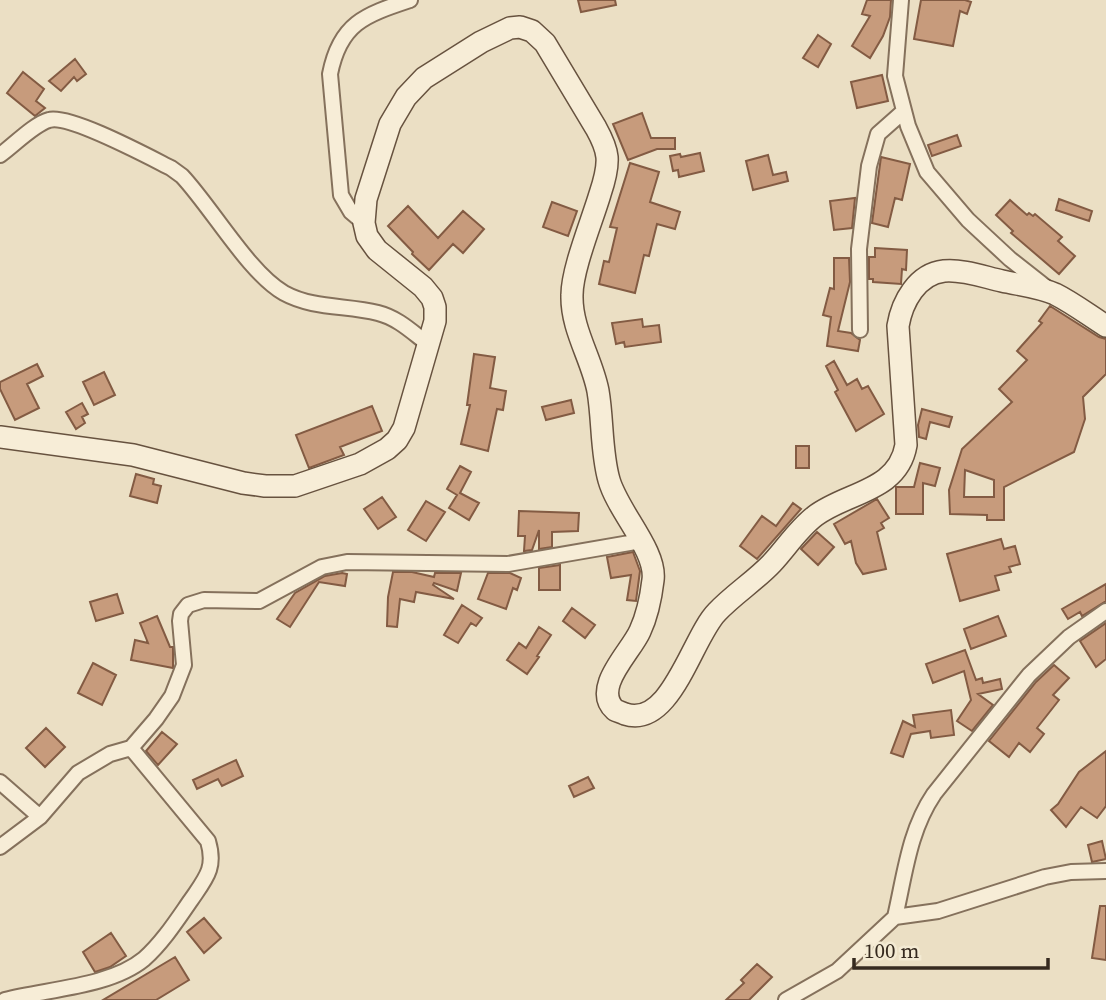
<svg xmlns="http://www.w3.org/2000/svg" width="1106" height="1000" font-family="'Source Serif 4',serif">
<rect width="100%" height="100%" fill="#ebdfc4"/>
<path fill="#c79b7c" stroke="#835b43" stroke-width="2" fill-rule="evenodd" d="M578 0H615L616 5 581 12Z
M867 0H891L890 17 883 36 870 58 852 46 870 16 862 14Z
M921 0H965L971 2 967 14 960 11 953 46 914 39Z
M818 35 831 44 818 67 803 58Z
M75 59 86 74 77 81 74 77 61 91 49 81Z
M23 72 44 89 36 101 45 108 35 116 7 93Z
M882 75 888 101 857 108 851 82Z
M642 113 651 138H675V149H657L628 160 613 124Z
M957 135 961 146 932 156 928 145Z
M700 153 704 171 679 177 678 170 673 171 670 156 680 154 681 157Z
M768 155 773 175 786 172 788 181 753 190 746 161Z
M881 157 910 164 902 200 895 198 888 227 872 223Z
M630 163 659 172 650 202 680 212 675 229 657 224 649 256 644 255 635 293 599 284 604 261 609 262 617 228 610 227Z
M855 198 852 228 834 230 830 201Z
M1059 199 1092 211 1089 221 1056 210Z
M1010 200 1027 215 1029 213 1033 216 1035 214 1062 237 1058 241 1075 256 1059 274 1011 233 1013 231 996 215Z
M552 202 577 211 568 236 543 227Z
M408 206 438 238 463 211 484 229 463 253 453 244 429 270 412 254 413 252 388 226Z
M875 248 907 250 906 270 902 269 901 284 873 282V279H869V257H875Z
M834 258H849L850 282 838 331 851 333 860 340 858 351 827 346 831 317 823 315 830 288 834 289Z
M1050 306 1099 337 1106 339V374L1083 397 1085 419 1074 452 1004 487V520H987V515L950 514 949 490 962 449 1012 402 999 389 1027 360 1017 351 1042 323 1039 321ZM965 470 994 480V497H964Z
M642 319 643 327 659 325 661 342 625 347 624 342 616 344 612 323Z
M474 354 495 357 490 388 506 391 503 410 497 409 488 451 461 444 470 405H467Z
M834 361 847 385 857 379 862 389 868 386 884 414 856 431 835 392 838 390 826 366Z
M37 364 43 376 27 384 39 408 15 420 0 389V382Z
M104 372 115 395 94 405 83 382Z
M571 400 574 413 546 420 542 407Z
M82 403 88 414 82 417 85 423 76 429 66 412Z
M372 406 382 431 340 447 344 455 309 468 296 435Z
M922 409 952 417 949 427 930 422 926 439 919 437 918 425Z
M796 446H809V468H796Z
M920 463 940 468 935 486 923 483V514H896V487H914Z
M460 466 471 472 460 493 479 503 469 520 449 508 457 495 447 489Z
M136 474 154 479 153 484 161 486 157 503 130 496Z
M382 497 396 517 378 529 364 509Z
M877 499 889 518 881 523 884 528 877 532 886 569 863 574 856 563 851 541 845 544 834 524Z
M426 501 445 512 426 541 408 530Z
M793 503 801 509 757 559 740 546 762 516 776 526Z
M519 511 579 513 578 531 552 532V547L539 549V530L532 550 524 551 525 536H518Z
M817 532 834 547 818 565 801 549Z
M1001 539 1004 549 1015 546 1020 564 1009 567 1011 572 995 576 999 590 960 601 947 554Z
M633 552 640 571 636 601 627 600 631 575 611 578 607 557Z
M560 565V590H539V568Z
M393 572H412L434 577 435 573H461L457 591 434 583 433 585 454 599 416 592 414 602 400 599 397 627 387 626 388 597Z
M342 573 347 574 345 586 319 582 290 627 277 619 295 593 325 576Z
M488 573H510L521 578 517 590 513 588 506 609 478 599Z
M1106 584V601L1082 616 1080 612 1068 619 1062 609Z
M117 594 123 613 96 621 90 602Z
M462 605 482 618 476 626 471 623 458 643 444 635Z
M572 608 595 625 585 638 563 621Z
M157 616 170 647H173V668L131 660 135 640 148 643 140 623Z
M998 616 1006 636 971 649 964 629Z
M1106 623V659L1096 667 1080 641Z
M539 627 551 635 537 656 539 657 527 674 507 660 519 643 526 648Z
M965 650 976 680 982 678 983 683 1000 679 1002 689 978 694 993 705 972 731 957 721 971 700 964 671 933 683 926 664Z
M93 663 116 675 102 705 78 693Z
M1054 665 1069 678 1053 695 1059 700 1037 728 1044 734 1030 752 1019 743 1009 757 989 741 1036 682Z
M951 710 954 735 931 738 930 731 911 734 903 757 891 753 903 721 915 727 913 715Z
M46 728 65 747 45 767 26 748Z
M162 732 177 744 158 765 146 751Z
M1106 751V806L1097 818 1081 807 1066 827 1051 810 1058 804 1079 772Z
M236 760 243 776 222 786 218 779 197 789 193 780Z
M588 777 594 788 574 797 569 786Z
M1102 841 1106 859 1092 862 1088 845Z
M1100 906H1106V960L1092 958Z
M204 918 221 938 204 953 187 932Z
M111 933 126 956 110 967 95 972 83 952Z
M175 957 189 980 156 1000H103Z
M757 964 772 977 749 1000H726L744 983 741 980Z"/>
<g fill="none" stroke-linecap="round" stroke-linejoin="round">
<defs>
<path id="minor" d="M901 0 895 76 908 126 927 172 968 220 1010 259 1047 288
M0 155C13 146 34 124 49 120 69 114 149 157 171 168L182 176C212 208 249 273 284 293 313 309 347 305 378 313 398 318 412 332 428 344
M364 223 351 212 341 195 330 74C340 23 365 15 410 0
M860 330 859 249 869 166 878 134 904 111
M0 782 40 817
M0 847 40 817 78 773 110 754 131 748 156 719 172 696 184 665 180 621 181 614 188 605 204 600 259 601 322 567 347 562 508 564 641 541
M895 917C905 874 909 831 934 794L1029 675 1069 637 1106 611
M5 1000C47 989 110 987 144 959 163 942 177 920 191 900 206 878 216 868 208 841L131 748
M786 1000 837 971 895 917 938 911 1045 877 1071 872 1106 871"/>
<path id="secondary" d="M0 437 133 455 243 483 265 486H295L360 464 387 449 397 440 404 428 435 321V307L432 298 423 287 377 250 367 236 364 223 366 199 390 124 406 97 424 78 481 42 510 28 520 27 532 31 545 43 596 128C601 137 606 147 607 157 608 169 604 182 600 194 592 221 572 269 572 295 571 329 592 359 598 391 603 420 601 452 609 480 618 512 657 551 653 580 651 597 647 616 640 631 631 652 591 688 615 710 617 711 623 713 625 714 671 729 692 637 717 612 734 594 755 581 772 563 786 548 798 529 815 516 846 492 898 492 906 445L898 326C902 302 917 274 944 271 962 269 984 277 1002 281 1020 285 1039 287 1055 294 1073 303 1090 316 1106 326"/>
</defs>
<use href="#minor" stroke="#85715c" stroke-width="18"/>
<use href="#secondary" stroke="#67523f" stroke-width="24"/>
<use href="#minor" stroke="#f7edd7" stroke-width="14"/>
<use href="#secondary" stroke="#f7edd7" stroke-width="21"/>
</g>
<path d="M854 958v10h194v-10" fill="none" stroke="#362a1f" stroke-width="3.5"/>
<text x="864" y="958" font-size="21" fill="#362a1f" stroke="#f3ead3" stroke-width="5" paint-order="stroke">100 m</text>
</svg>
